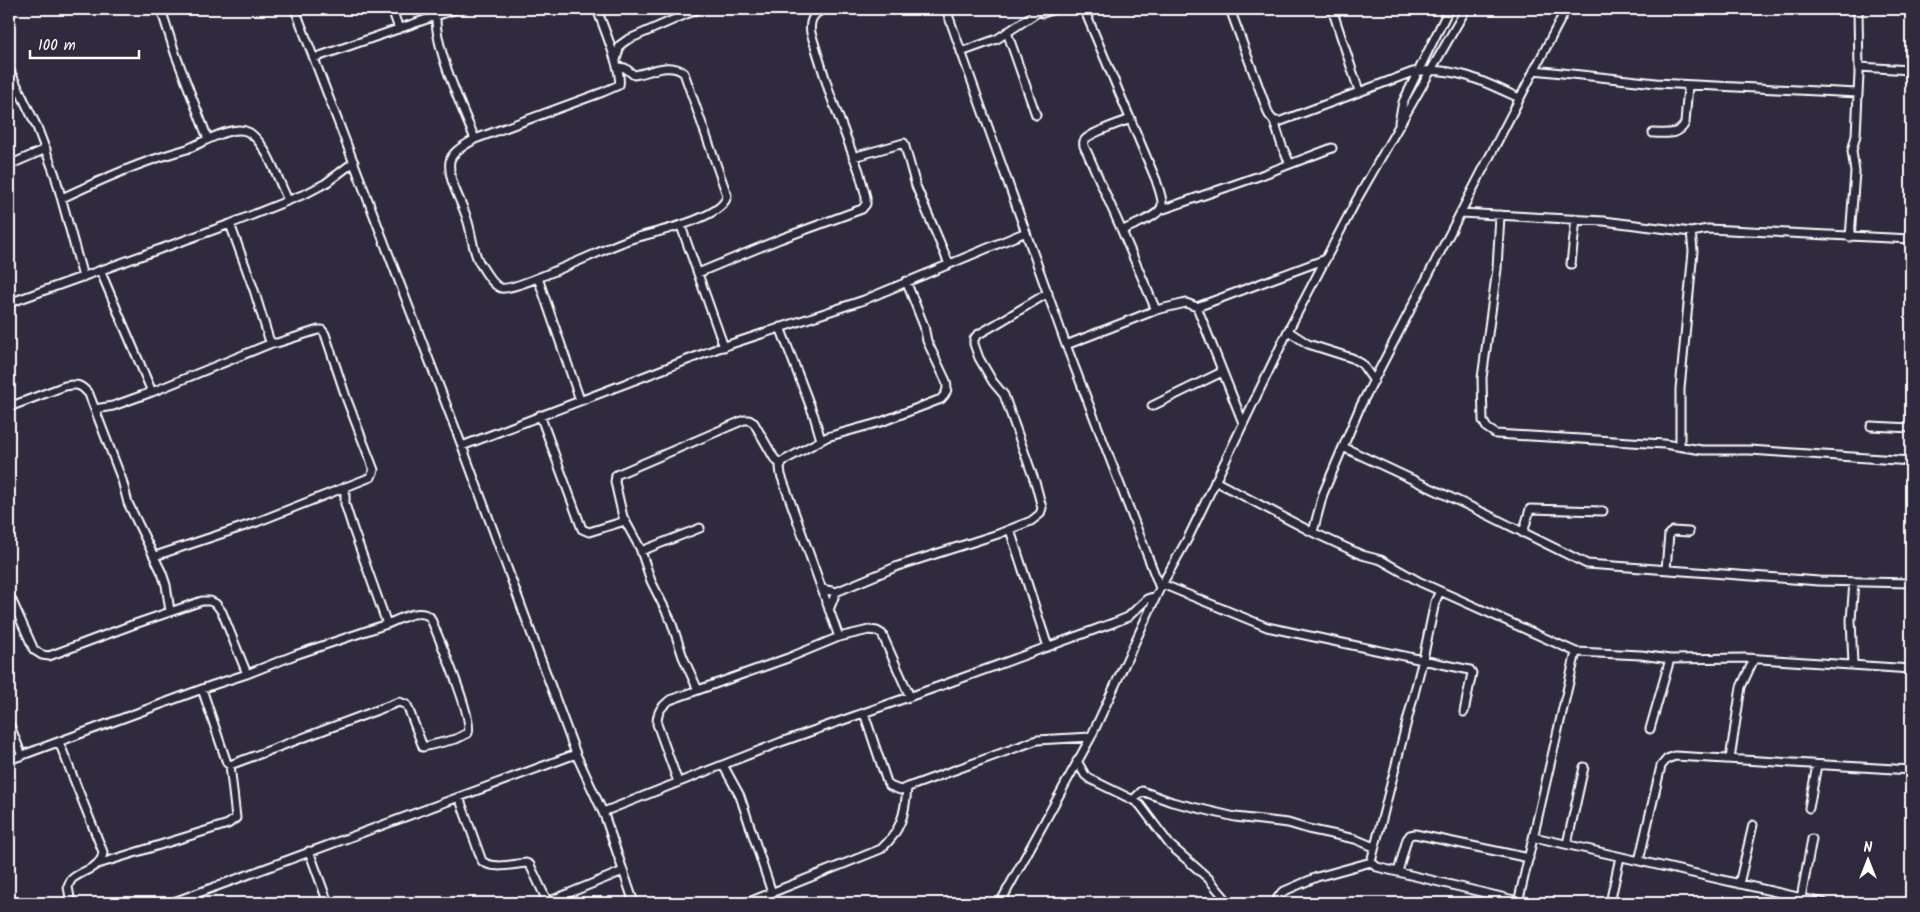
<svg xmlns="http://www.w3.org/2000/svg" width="1920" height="912" font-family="Kalam,sans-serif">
<rect width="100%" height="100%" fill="#2f2a3d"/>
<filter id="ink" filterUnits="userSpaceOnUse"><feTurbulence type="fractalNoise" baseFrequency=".02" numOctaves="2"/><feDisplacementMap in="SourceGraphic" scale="10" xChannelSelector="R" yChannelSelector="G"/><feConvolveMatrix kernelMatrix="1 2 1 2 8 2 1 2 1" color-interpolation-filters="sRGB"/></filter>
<g filter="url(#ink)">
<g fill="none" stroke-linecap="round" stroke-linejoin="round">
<defs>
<path id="street" d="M161 9 175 53 208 139
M295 9 462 446 576 754 605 817 634 903
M392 9 399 29
M946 9 1066 345 1160 588
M1035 9 1043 13 1055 9
M1084 9 1156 180C1158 187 1162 196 1162 203 1163 217 1132 224 1122 231L1156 310
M1230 9 1269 115 1274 121H1281L1413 72C1453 65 1485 82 1519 98
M1332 9 1359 91
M436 16C435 49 462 108 475 139L603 92 619 85C623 72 602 24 597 9
M1007 32 1036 115
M961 52 997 39 1038 12
M314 58 456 9
M616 60 620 45 627 40 698 9
M1859 67 1911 70
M9 69 37 127 55 175 83 277
M1534 70 1656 83 1858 93
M1274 121 1282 146 1290 164
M1399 122 1403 102 1449 9
M1653 133C1665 133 1679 136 1685 123L1688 85
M475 139C467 144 452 151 450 161 447 180 462 201 467 219 472 233 472 249 479 262 484 270 492 285 501 288 514 292 608 247 628 240 649 233 725 219 727 195L684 73C670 61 649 73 634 75L625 68 618 67
M853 157 904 143 916 186 949 264
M9 165 46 149
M62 198C90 185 118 172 146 162 160 157 173 153 187 149 202 143 233 124 248 132 266 141 279 183 288 200
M1161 210 1259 176 1332 148
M1461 213 1604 221 1691 232 1708 229 1911 239
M1500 215 1497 269 1482 378 1483 421 1487 428 1496 434 1664 444 1702 450H1750L1911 461
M681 226 724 347
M1122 231 1087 152C1085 149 1083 144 1084 141 1087 134 1122 122 1131 119
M1850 237 1855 172 1852 151 1856 135 1859 74 1858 9
M1571 264 1576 219
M100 270 152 392
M698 273 780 239 862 209 866 204V197L859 171 830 94 811 33C809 22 812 14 824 9
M538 278 580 400
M9 303 230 224 307 193 326 183 354 162
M1197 307 1326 259
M780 327 814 416 821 440
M1288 331 1308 344 1352 358 1362 364 1374 381
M1066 345 1156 310 1186 303 1197 307 1243 423
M1152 406 1222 372
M9 407 65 386C78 384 80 384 89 394L122 480 128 503 162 573 166 585 170 611
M95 409 113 406 152 392 272 343
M540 415 582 529 589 532 625 521
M1871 426 1911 428
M462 446 716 349 864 300 1026 232
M1680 446V389L1693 251 1691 232
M1343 447 1484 513 1587 564 1819 581 1911 583
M1215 481 1310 531 1362 555 1381 560 1420 582 1576 652 1518 903
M1010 530 1048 647
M1313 532 1323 494 1360 407 1566 9
M1523 533 1530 509 1603 511
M1910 546H1911
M641 551 700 528
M155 556 257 522 371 477 374 470 347 400 325 334 322 330H318L277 343H272L269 339 254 290 230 224
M1666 569 1669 534 1673 531 1689 532
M1162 584 1267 627 1470 670 1472 673 1464 712
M822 589 836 592 898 566 998 534 1031 521 1040 514 1042 508 1036 485 1004 395 993 382 979 358 974 344V339L977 335C1001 322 1024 307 1048 293
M1440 591 1435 602 1423 659 1371 862 1377 867 1518 901
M9 594 34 650 42 655 49 656 132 625 202 601H210L216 604 222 612 247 674
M829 610 836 592
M839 637 781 475 780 467 783 461 827 437 881 422 941 399C947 393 948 389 946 381L927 341 924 326 906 281
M1576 652 1641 655 1670 659 1746 658 1911 669
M1853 664 1851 620 1854 582
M202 689 227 763 230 765 399 702 407 705 423 747 456 739 468 733C474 718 438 636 430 617 418 608 400 619 387 624L353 529 345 504V487
M698 690 683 657 671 621 651 581 640 548 623 517 615 482 616 475 744 420H749L754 423 774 458 781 465
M864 713 887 782 890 786 900 790 1037 740 1091 737
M9 723 22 756
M1650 729 1670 659
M59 742 103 852C102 868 82 870 72 879 70 881 69 884 68 887L71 903
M1730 759 1741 687 1754 659
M9 760 213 685 247 674 295 655 387 624
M1077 761 1085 775 1090 779 1133 800 1140 805 1170 845 1208 878 1229 903
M723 765 740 796 772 893
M678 782 657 724C657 712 661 707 670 700L788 658 839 637 869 630 877 631 882 634 910 697
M459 797 482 861C493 870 513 864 526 863L530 865 548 903
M1133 800 1142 791 1172 802 1235 817 1288 823 1308 829 1355 839 1374 847
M1809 808 1817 765
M603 812 781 742 940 686 1113 623 1128 617 1147 599 1156 596
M1534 837 1824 903
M1567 844 1584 767
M309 851 328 903
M1639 861 1661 766 1667 759 1675 756 1911 770
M98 864 228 824 236 818 230 765
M1398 872 1407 839 1410 835 1415 834 1529 858
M1739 884 1753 825
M1801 898 1812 839
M171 903 576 754
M545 903 623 871
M746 903 881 849C901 831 905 814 907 788
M1000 903 1091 737 1160 588 1188 538 1288 331 1356 201 1466 9
M1276 903 1277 899 1282 892 1317 877 1371 862
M1610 903 1620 857
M1779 903 1782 894"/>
</defs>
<use href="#street" stroke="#fff" stroke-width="11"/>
<use href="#street" stroke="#2f2a3d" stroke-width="7"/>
</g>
</g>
<rect width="1920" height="912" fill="none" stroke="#2f2a3d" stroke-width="30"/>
<rect x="15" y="15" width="1890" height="882" fill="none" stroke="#fff" stroke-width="2" filter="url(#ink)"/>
<g transform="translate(1868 860)" stroke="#2f2a3d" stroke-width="4" paint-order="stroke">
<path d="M0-4L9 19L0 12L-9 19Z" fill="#ffffff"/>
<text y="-8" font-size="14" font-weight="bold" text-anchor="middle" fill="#ffffff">N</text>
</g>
<path d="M30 50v8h109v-8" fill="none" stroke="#ffffff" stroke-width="2.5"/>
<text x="38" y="50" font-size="15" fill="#ffffff" stroke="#2f2a3d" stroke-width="4" paint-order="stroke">100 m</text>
</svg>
